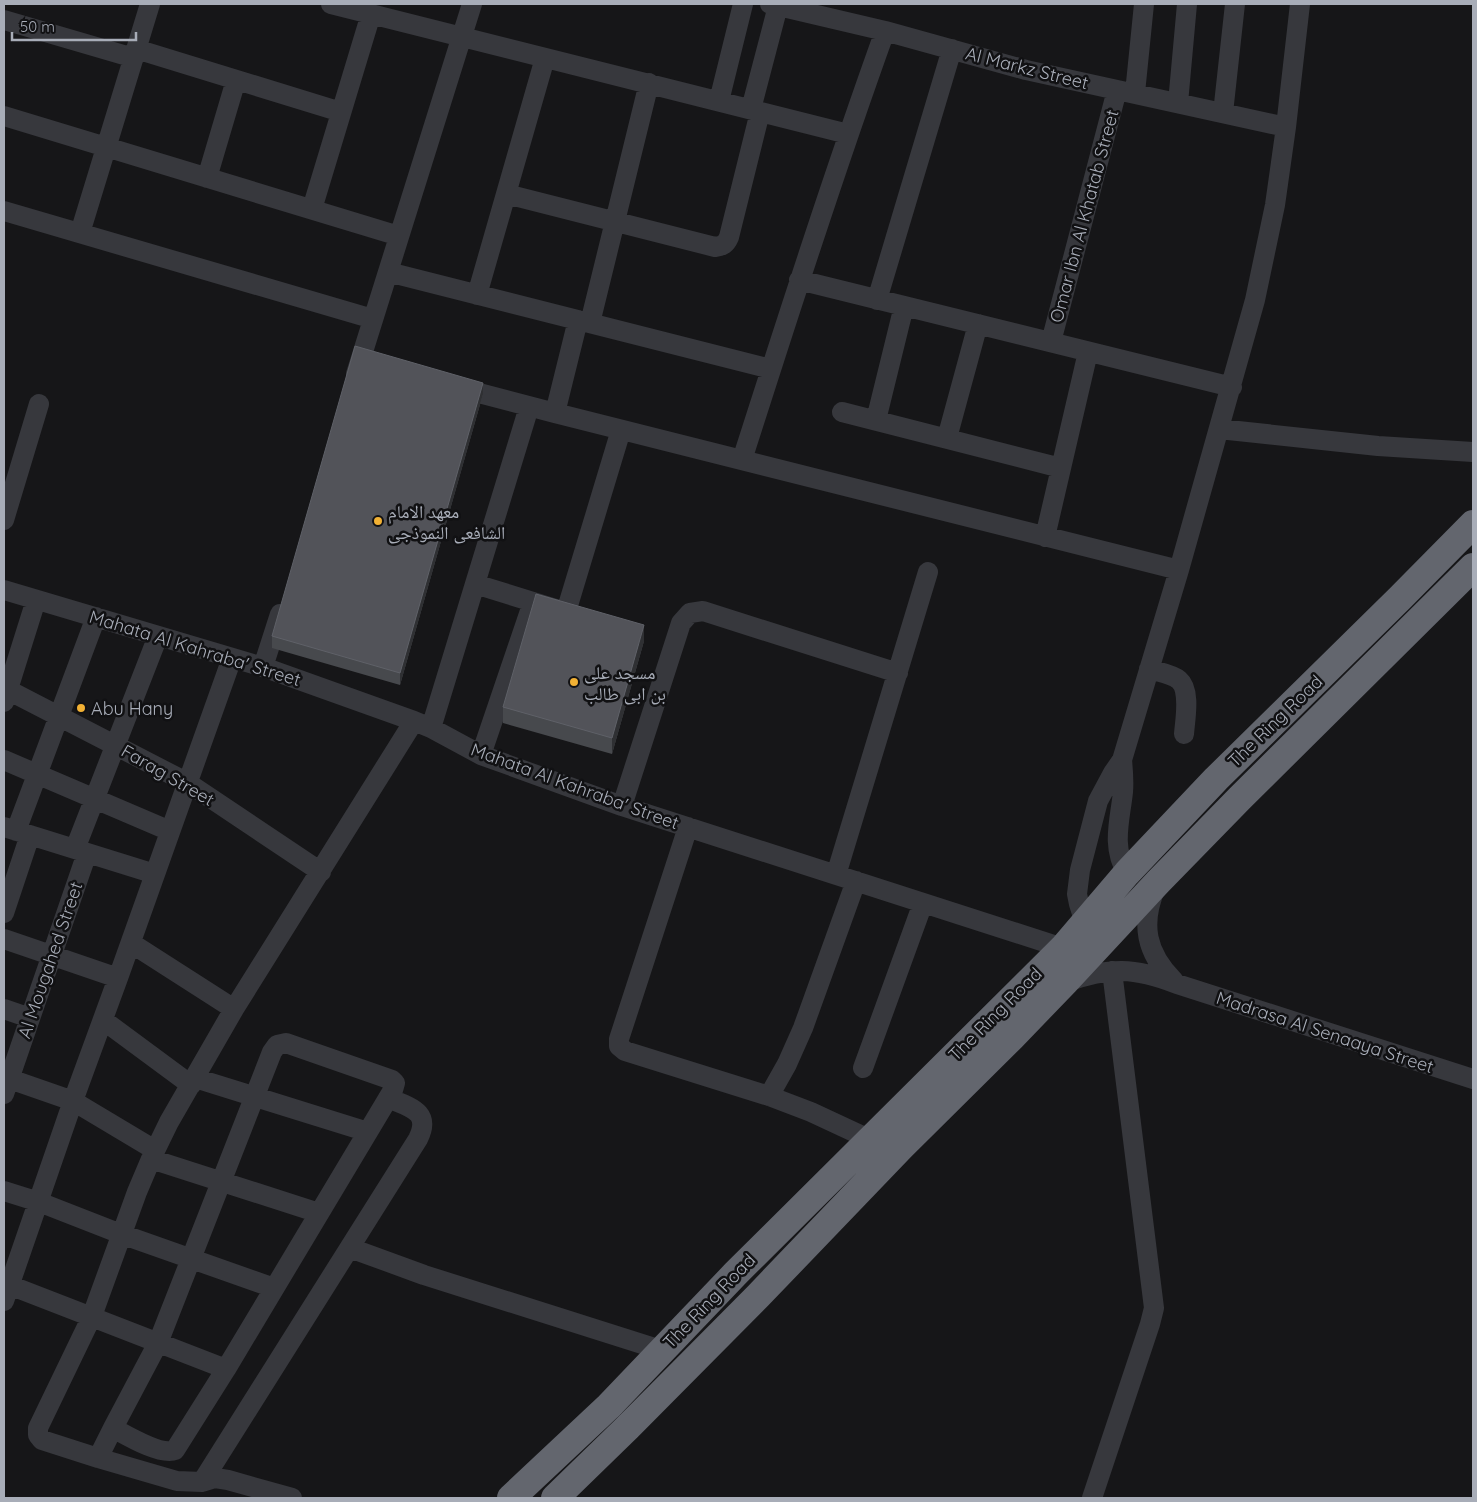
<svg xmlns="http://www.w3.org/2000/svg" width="1477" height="1502" font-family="Quicksand,'Noto Naskh Arabic',sans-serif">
<rect width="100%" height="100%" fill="#161618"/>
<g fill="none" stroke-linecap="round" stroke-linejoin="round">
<path stroke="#37383d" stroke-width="20" d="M331 4 848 134
M770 4 885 31 1026 70 1286 127
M4 20 134 58
M136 49 341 112
M1135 93 1144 4
M719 101 743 4
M1178 103 1187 4
M751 109 778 6
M1223 113 1235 4
M4 116 399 236
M207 178 236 80
M506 194 715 247C723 246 726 244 729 237L760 112
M312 209 371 14
M4 211 373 319
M80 233 150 4
M388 272 771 369
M799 280 1232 387
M477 295 545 58
M877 300 952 49
M590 323 649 83
M1051 342 1117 90
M356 374 472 4
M456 387 555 413 1179 570
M842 412 1061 468
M555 413 578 320
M876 420 904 306
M1219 429 1378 446 1473 452
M947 438 978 324
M742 460C788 316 834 173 885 31
M4 520 39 404
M1045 537 1088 352
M475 584 559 610
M4 590 263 667 414 721 431 728 481 755 622 806 1063 948
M566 612 621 430
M263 667 280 614
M1149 669C1158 672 1172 674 1179 680 1191 690 1185 720 1184 734
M8 690 188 783 321 872
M4 702 36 600
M431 728 529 407
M481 755 533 602
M4 760 170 831
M1122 760C1123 770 1124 781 1123 792 1120 820 1111 847 1127 873
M622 806 681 623 690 613 703 611 898 673
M4 827 155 874
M688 827 619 1039V1046L625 1051 769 1096 811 1112 869 1139
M16 831 96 617
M75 849 158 636
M836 875 928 572
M1156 887C1140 924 1146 953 1174 981
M4 913 30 835
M1085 923 1079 904 1077 894 1080 870 1098 801 1113 773 1122 760 1179 570 1255 300 1275 205 1286 127 1300 4
M4 939 118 978
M131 943 234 1009 169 1122 151 1159 137 1192 92 1316 38 1428V1435L42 1440 98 1458 177 1481 202 1482 215 1478 228 1480 292 1498
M1066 982C1110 967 1134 967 1177 984L1473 1079
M4 1009 30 1018
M234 1009 414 721
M103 1020 191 1085
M863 1068 923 903
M4 1077 73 1101 155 1150
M195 1078 368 1132
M4 1094 87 853
M769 1096 787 1064 803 1028 856 881
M151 1159 319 1213
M4 1191 39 1202 121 1234 274 1288
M350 1248 424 1275 661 1350
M4 1283C78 1311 152 1340 226 1369L175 1450C161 1456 126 1435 113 1428L158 1343 272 1052 277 1045 286 1043 392 1080 395 1083 393 1090 226 1369
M4 1301 73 1101 118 978 232 658
M98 1458 113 1428
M202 1482 418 1139C432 1111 409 1107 388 1098
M1092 1498 1150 1324 1154 1308 1112 971"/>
<path stroke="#63666e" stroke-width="28" d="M511 1498 609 1406 736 1273 1063 948 1127 873 1216 779 1400 598 1473 524
M555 1498 628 1427 758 1296 901 1147 1012 1037 1065 982 1158 882 1240 798 1473 567"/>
</g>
<path fill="#47494d" d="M483 394 400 685 272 648V636Z
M644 641 612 754 503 723V707Z"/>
<path fill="#2f3033" d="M483 383V394L400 685V673Z
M644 625V641L612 754V738Z"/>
<path fill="#525359" stroke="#5f6168" d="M355 346 483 383 400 673 272 636Z
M536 594 644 625 612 738 503 707Z"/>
<g fill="#f2b134" stroke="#111113" stroke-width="2">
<circle cx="378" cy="521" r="5"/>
<circle cx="574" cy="682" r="5"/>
<circle cx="81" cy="708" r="5"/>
</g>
<g text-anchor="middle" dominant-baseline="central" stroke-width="5" stroke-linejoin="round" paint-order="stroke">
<g font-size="18" fill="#a8adb8" stroke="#111113">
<text transform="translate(1027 68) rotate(14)">Al Markz Street</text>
<text transform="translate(1084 216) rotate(-75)">Omar Ibn Al Khatab Street</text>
<text transform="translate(195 648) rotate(17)">Mahata Al Kahraba' Street</text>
<text transform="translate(1275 721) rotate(-44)">The Ring Road</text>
<text transform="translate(168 775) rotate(30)">Farag Street</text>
<text transform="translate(575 786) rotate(20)">Mahata Al Kahraba' Street</text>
<text transform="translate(50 960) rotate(-71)">Al Mougahed Street</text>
<text transform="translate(995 1014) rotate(-45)">The Ring Road</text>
<text transform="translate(1325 1032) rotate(18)">Madrasa Al Senaaya Street</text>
<text transform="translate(709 1301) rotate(-46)">The Ring Road</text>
</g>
<g font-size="18" fill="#a8adb8" stroke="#111113" text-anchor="start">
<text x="388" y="511">معهد الامام<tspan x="388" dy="21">الشافعى النموذجى</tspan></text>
<text x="584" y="672">مسجد على<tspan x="584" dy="21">بن ابى طالب</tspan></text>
<text x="91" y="708">Abu Hany</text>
</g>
</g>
<rect width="1477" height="1502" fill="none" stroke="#a8adb8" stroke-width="10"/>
<path d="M12 32v8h124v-8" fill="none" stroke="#a8adb8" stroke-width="2.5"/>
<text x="20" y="32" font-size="15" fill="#a8adb8" stroke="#111113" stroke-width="4" paint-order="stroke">50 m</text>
</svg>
